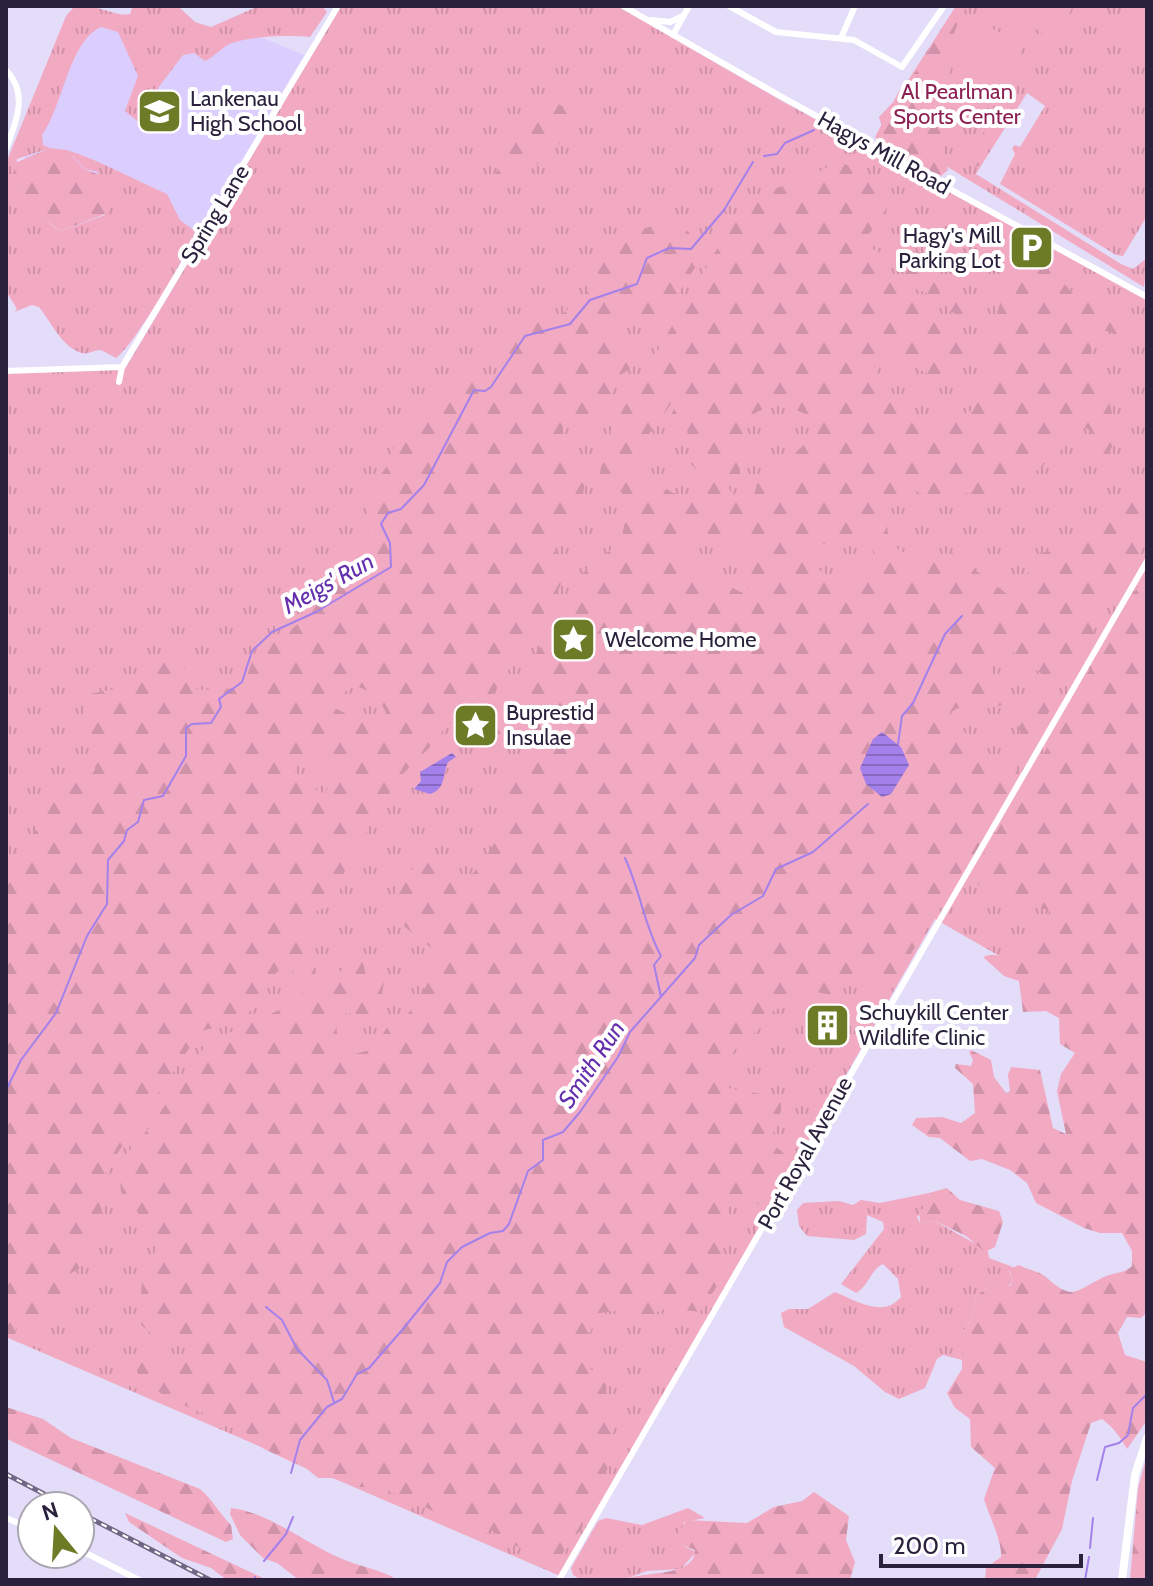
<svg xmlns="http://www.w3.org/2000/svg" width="1153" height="1586" font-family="Cabin,sans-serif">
<defs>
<pattern id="grass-tufts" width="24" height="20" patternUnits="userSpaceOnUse" patternTransform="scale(2)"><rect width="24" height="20" fill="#f1aac2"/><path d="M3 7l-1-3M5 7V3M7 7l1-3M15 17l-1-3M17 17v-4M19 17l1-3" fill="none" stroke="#cf92a8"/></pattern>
<pattern id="forest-firs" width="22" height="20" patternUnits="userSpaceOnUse" patternTransform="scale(2)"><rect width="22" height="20" fill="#f1aac2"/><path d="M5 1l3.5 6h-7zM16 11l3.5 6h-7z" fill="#cf92a8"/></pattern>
<pattern id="water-rules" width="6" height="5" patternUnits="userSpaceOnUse" patternTransform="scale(2)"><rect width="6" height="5" fill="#a480eb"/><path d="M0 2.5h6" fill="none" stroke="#8668c0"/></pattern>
</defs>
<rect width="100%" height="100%" fill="#e4ddfa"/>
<path fill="#dbcefe" d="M94 20 222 43 261 37 304 55 192 246 20 167Z"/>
<path fill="url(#grass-tufts)" d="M84 6C99 6 118 17 130 14L133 6H178L195 22 211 27 259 6H322L327 12 310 37C288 35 253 36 232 43 221 47 215 57 205 61L194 53 183 55 158 88 161 121 148 130 125 111 138 76 118 32 101 27C69 41 63 107 42 135L43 145 50 148 17 159C13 188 37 217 61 231L105 215 98 172 85 169 67 150C103 162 133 179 167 194L180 220 195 231C192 248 131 350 116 358L101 350C94 350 87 355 82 353 62 348 50 320 39 307L32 305 14 312 17 309 6 291V163L66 16 73 8Z
M341 6H617L780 100 1147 300V1041L935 919 560 1576 6 1337V373L125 369Z
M956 6H1147V216L1123 256 1116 255 1000 184 1015 154 1012 148 1015 145 1020 147 1045 106 1027 93 976 174 1121 264 1133 269 1147 258 1144 287 882 127 879 117 896 99Z
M929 1193 925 1210 917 1217 920 1223 935 1221 988 1251 989 1258 1013 1267 1009 1271 1013 1281 1008 1287 987 1288 977 1295 971 1318 962 1334V1360L943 1355 937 1359 925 1388 899 1399 885 1392 854 1366 784 1327 781 1313 789 1309H808L835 1292C855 1300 883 1319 901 1297L898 1279 883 1264C870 1270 869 1286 856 1293L841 1284 884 1229 883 1222 867 1215 866 1234 854 1240 807 1236 799 1226 797 1210 803 1203 839 1201 853 1205 861 1200 880 1203Z
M688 1508 705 1518 684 1522 682 1545 696 1552 681 1569 647 1571 623 1580H581L573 1575 571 1568 598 1521 606 1518 642 1525Z"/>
<path fill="url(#forest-firs)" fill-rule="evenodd" d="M956 6H967C932 59 968 95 940 145L948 170 941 176 891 152 875 137 899 91 917 70Z
M1014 94H1019L1017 102 979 165 973 169C967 136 1002 119 1014 94Z
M546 99 574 111 581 119C565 140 524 185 496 184L494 178C502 159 526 100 546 99Z
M50 148 67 150 84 169 108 178 113 192 108 213 61 231 31 210 15 173V163Z
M839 161 868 176 888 196 886 215 864 239 865 245 882 254 876 272 904 293 921 311 969 336C971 350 957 375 945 382L883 352 870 359 893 402 917 428 927 426 932 416C944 419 966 417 975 407L974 390 985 376 986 349 996 335 992 328 1002 298 1032 267 1057 271C1072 304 1093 301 1124 309L1135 335 1132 343C1115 339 1106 319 1091 341L1092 375 1108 395 1114 424 1113 445 1105 460 1095 456 1091 431 1081 425 1074 428 1061 450 1026 480 1001 488 990 497 966 493 949 505 906 487C888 497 883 526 891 544L910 557 953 553 1012 598 1028 590 1027 574 1040 553 1059 550 1079 532 1125 509 1147 487V541L1126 573 1097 603 1091 615 1094 631 1090 647 1061 684 1052 707 1033 736 1021 735C1009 709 1042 697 1045 675L1027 666 1013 652 1000 648 988 651 984 657 999 683 1002 705C984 712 964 698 948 715 956 731 974 733 981 751L1010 760 1018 773 980 846 940 903 900 973 889 979 853 982 832 995 816 992 771 1012C763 1037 707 1055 724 1087L765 1095 781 1103V1111L770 1141 791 1160 785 1179 769 1207 742 1200 728 1208 722 1241 723 1277 700 1312 667 1308 651 1315 613 1311 593 1314 592 1328 578 1357 607 1384 603 1409 614 1435 611 1464 595 1488 582 1528 554 1564 550 1550C528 1553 510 1546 493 1531L484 1534 380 1487H358L333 1478H318L307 1469 264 1449 238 1425 192 1409 141 1383 136 1368 148 1356 171 1367 190 1360 198 1348 194 1342C168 1342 157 1343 139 1322L142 1281 160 1240 121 1192 119 1162 151 1126 209 1040 239 1029 283 1008 300 994 332 982 346 965 362 956 366 977 380 975 384 982 378 1018 370 1021 358 1014 344 1013 336 1025 337 1033 353 1046 355 1054 373 1049 388 1026 407 1015 422 994 434 971 435 951 400 923 392 899C398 885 413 858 433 864 446 868 451 880 467 880 477 870 502 835 504 822 505 814 505 789 507 785 512 770 522 761 528 746L518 741 481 757 478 744 554 625 576 579 621 541 629 501 621 492 599 486 602 454 611 430 734 220 759 194 807 178ZM673 401 676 403 669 421 687 429 691 464 703 476 691 495 673 493 633 468 649 434ZM780 402 815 419 819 430 787 461 789 478 778 481 766 474 757 484 751 505 741 506 732 496 727 482 741 479 736 445 755 413ZM705 537 721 542 738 540C754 550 753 577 747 592H740L705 572 668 561 667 554 681 544ZM837 539 870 542 874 556 865 574 829 577 807 561 809 550ZM884 733 909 765 891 794 861 774 860 768Z
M670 221C690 225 702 248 696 266L656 328 652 330 644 320 631 315C619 319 611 328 608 341L631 355 635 366 620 375 612 387 613 402 601 412 603 422 598 433 591 435 562 425 566 450 588 468 577 524 558 541 554 549 566 569C559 595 547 609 533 630 515 655 505 682 484 704L473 705 461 720 445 725 439 738 401 776 380 807 341 878 339 904 313 912 306 925 303 956 316 968 315 974 300 984 291 969 281 968 266 983 261 1004 230 1024 201 1031 108 1167 101 1192 100 1225 82 1243 83 1262 79 1269 69 1274 66 1282 71 1288 68 1296 51 1298 47 1313 28 1325H17L14 1337 6 1335V874L20 845 31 838 43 819 53 790 87 780 95 770 83 699 89 694 120 688 176 656 197 690 241 688C249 678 248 668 254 658 266 642 287 635 300 622L306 595 342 568 352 551 368 536 369 491 392 459 395 437 421 413 440 403 449 387 464 376 499 379C502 368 500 362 501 351 501 339 518 327 526 319L559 317 598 282 597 258 610 238ZM353 686C369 688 381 699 386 713L379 722 359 721 335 708 334 700ZM310 749 314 758 328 757 340 763 325 794 296 780C291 765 295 757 310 749Z
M906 267 936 282 942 292 935 296 913 288 904 278Z
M962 296 984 308 970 323 947 309Z
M1147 573V696L1141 702 1147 710V1312L1141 1318 1127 1317 1118 1333 1125 1355 1147 1362V1420L1127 1449C1120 1437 1114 1428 1102 1419L1091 1423 1072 1481 1062 1529 1036 1578 985 1580 986 1568 1001 1557C1002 1540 989 1516 984 1499L995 1468 971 1447 970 1419 955 1408 947 1393 962 1369V1334L971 1318 977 1295 987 1288 1010 1286 1013 1281 1009 1269 1019 1265C1025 1269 1039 1271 1046 1277 1074 1302 1074 1291 1104 1277 1114 1272 1124 1274 1132 1266V1251L1122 1233H1100L1084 1228 1036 1203 1027 1183 1010 1170 982 1159 970 1161 940 1138 929 1137 912 1125 916 1118 942 1117 961 1123 975 1113 973 1084 955 1068 956 1064 971 1066 973 1060 969 1052 971 1050 991 1060 994 1077 1006 1093 1010 1091 1008 1075 1011 1067 1040 1070 1053 1128 1066 1134 1057 1091 1061 1074 1075 1053 1060 1044 1059 1018 1046 1011 1023 1012 1019 981 1004 976 983 957C998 950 1013 963 1029 959L1046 929 1049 911 1025 901 1009 903 973 881 971 874 1046 750 1119 615Z
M947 1188 960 1200 999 1211 1003 1222 995 1247 985 1252 966 1236 935 1221 920 1223 919 1209H925L929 1193Z
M6 1407 43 1419 71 1438 200 1489C213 1500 219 1513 231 1525L233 1539 226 1542 11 1441 6 1438Z
M1147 1456V1580H1130L1138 1488Z
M814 1492 849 1516 846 1540 855 1562 850 1580H623C646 1570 694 1578 695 1550L682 1545 675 1547 673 1540 687 1520 747 1523 774 1507 802 1501Z
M231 1508C268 1512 305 1543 340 1558 360 1567 380 1569 398 1580H299L277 1563 263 1558 240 1535 230 1514Z
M125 1513 267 1580H227L211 1568 182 1558 129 1522Z"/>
<path fill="#f1aac2" d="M990 6H1073L1059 34 1047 37 1016 15Z
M1126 6H1147V46L1112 42Z
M965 15 1025 45 988 101C957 82 948 47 965 15Z"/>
<path fill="url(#water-rules)" d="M882 732 901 747 909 765 891 794 882 797 866 784 860 768 873 739Z
M452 753 456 757 448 762C442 776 446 789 430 794L414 789 421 781 420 772Z"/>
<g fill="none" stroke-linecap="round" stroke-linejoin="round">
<path stroke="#a480eb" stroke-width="2" d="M764 156 777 154 785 143 814 130
M898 744 902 716 913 703 945 634 962 616
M625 858C640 890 644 925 661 956L654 965 661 997
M6 1090 21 1060 56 1013 87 936 107 904 108 860 124 841 127 830 138 822 144 800 163 796 186 756V728L192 724 211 723 221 707 219 699 242 682 252 651 272 632 316 612 391 567 390 543 381 524 388 513 401 509 424 485 474 390 485 391 491 387 525 336 570 324 590 300 637 284 647 258 669 248 691 249 724 210 753 162
M266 1307 282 1320 297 1349 327 1380 334 1402
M291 1473 300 1440 327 1407 342 1399 357 1374 369 1368 403 1329 440 1283 447 1262 462 1247 490 1233 503 1231 509 1224 528 1171 543 1160V1140L563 1132 580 1112 618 1057 630 1032 695 958 699 945 731 915 763 896 776 869 813 852 868 804
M1097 1480 1105 1447 1119 1443 1128 1435 1133 1408 1147 1394
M1090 1548 1093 1518
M264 1561 286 1534 293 1517
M254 1580 255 1577
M1085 1580 1089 1557"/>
<path stroke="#fff" stroke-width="6" d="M623 6 782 97 1147 297
M729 6 776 32 854 40 902 67 944 6
M652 20 670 22 683 16
M673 35 689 6
M841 38 855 6
M6 70C29 94 16 122 6 149
M6 371 122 367
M119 382 122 367 338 6
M6 1518 32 1529
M80 1550 139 1580
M559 1580 1147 561"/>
<path stroke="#fff" stroke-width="8" d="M1122 1580 1135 1475 1147 1438"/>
<defs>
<path id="rail" d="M6 1474 67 1506
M80 1513 210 1580"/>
</defs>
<use href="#rail" stroke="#6f6783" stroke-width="5"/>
<use href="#rail" stroke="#fff" stroke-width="2" stroke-dasharray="6" stroke-linecap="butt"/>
</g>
<defs>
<symbol id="school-square" viewBox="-11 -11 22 22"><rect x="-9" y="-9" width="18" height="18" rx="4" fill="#6d7a26" stroke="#fff"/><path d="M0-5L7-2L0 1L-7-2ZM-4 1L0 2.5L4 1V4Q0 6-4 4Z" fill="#fff"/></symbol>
<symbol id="parking-square" viewBox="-11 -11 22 22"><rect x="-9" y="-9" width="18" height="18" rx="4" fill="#6d7a26" stroke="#fff"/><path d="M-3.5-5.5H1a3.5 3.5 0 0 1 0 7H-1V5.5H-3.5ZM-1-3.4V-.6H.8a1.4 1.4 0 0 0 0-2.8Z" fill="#fff"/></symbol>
<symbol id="sight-square" viewBox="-11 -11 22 22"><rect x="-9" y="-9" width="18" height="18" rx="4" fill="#6d7a26" stroke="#fff"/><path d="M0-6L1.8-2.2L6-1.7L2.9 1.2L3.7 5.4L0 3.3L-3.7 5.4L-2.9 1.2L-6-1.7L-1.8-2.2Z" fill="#fff"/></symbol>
<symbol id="building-square" viewBox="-11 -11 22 22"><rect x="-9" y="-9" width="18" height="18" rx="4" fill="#6d7a26" stroke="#fff"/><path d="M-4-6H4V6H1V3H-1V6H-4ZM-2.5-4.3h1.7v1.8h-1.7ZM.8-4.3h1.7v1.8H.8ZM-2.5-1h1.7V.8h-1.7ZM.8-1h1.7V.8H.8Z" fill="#fff"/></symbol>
</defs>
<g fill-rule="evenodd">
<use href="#school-square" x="134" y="86" width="51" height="51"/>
<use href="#parking-square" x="1006" y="222" width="51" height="51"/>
<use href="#sight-square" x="548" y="614" width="51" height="51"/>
<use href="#sight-square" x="450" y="700" width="51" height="51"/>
<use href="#building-square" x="802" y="1000" width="51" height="51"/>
</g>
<g text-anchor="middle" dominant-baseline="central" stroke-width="8" stroke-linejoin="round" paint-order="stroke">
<g font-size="22" fill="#8c2052" stroke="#fff">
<text x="957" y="91">Al Pearlman<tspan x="957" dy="25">Sports Center</tspan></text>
</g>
<g font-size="22" fill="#2a213d" stroke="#fff" text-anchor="start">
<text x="190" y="98">Lankenau<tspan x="190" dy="25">High School</tspan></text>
<text x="1001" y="235" text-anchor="end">Hagy's Mill<tspan x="1001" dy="25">Parking Lot</tspan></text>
<text x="605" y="639">Welcome Home</text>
<text x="506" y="712">Buprestid<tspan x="506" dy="25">Insulae</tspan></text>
<text x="859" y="1012">Schuykill Center<tspan x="859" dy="25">Wildlife Clinic</tspan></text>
</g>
<g font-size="22" fill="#2a213d" stroke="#fff">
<text transform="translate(884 153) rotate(29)">Hagys Mill Road</text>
<text transform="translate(215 214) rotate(-59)">Spring Lane</text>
<text transform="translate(805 1153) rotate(-61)">Port Royal Avenue</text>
</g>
<g font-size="24" font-style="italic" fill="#642fac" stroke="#fff">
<text transform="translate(328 583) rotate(-29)">Meigs' Run</text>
<text transform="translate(591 1064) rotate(-56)">Smith Run</text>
</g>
</g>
<rect width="1153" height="1586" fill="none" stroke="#2a213d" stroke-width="16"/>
<g transform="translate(56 1530) rotate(342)"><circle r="38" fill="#ffffff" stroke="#aaa6b1" stroke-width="2"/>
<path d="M0-6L14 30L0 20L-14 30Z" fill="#6d7a26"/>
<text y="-12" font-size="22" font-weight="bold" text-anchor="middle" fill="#2a213d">N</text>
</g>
<path d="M881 1554v12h200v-12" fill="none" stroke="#2a213d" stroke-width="4"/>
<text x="893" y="1554" font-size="24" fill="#2a213d" stroke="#ffffff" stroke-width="6" paint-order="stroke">200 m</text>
</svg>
